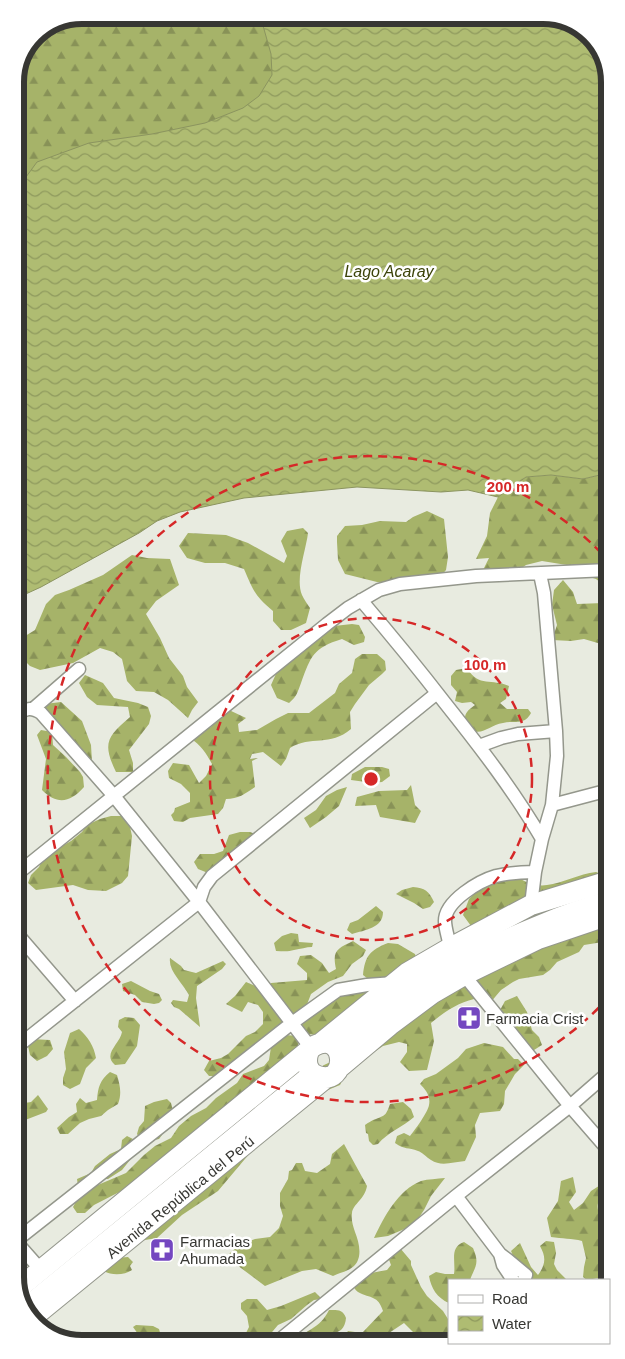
<svg xmlns="http://www.w3.org/2000/svg" width="625" height="1359" font-family="Helvetica,sans-serif">
<defs>
<pattern id="forest-firs" width="22" height="20" patternUnits="userSpaceOnUse" patternTransform="scale(1.25)"><rect width="22" height="20" fill="#a6b369"/><path d="M5 1l3.5 6h-7zM16 11l3.5 6h-7z" fill="#889257"/></pattern>
<pattern id="water-waves" width="16" height="10" patternUnits="userSpaceOnUse" patternTransform="scale(1.25)"><rect width="16" height="10" fill="#afbc72"/><path d="M0 5q4-4 8 0t8 0" fill="none" stroke="#8f9a5e"/></pattern>
</defs>
<rect width="100%" height="100%" fill="#e8ebe0"/>
<path fill="url(#forest-firs)" d="M82 15H264L276 78 268 92 233 118 15 202V77L35 34Z
M608 473V646L584 639 571 641 552 640 557 625 552 605 554 590 563 580 573 592 577 604 603 603 605 586 596 579 583 575 579 567 542 561 526 565 516 572H482L489 558 476 559 487 536 490 513 498 497 526 477 551 475 583 479Z
M427 511 444 519 448 557 446 570 440 577 392 583 377 582 345 574 338 560 337 542V536L345 526 362 525 380 521 406 522 413 517Z
M303 528 308 533C306 550 295 579 302 595 304 599 307 604 310 608L306 623 291 630H281L273 621V611C255 596 253 590 244 569L225 563H205L187 558 179 546 188 533 226 535 248 543 284 563 287 556 281 541 287 531Z
M132 555 147 558 170 559 179 585 156 601 146 614 160 638 169 658 183 676 187 687 198 702 192 710 188 718 168 700 154 692 136 691 127 681 122 659 113 652 100 648 73 663 40 670 30 666 24 660 17 650V641L35 630 46 604 55 595 69 590 103 575Z
M352 624 359 625 365 637 364 642 354 645 342 639C313 648 311 656 301 683 297 693 298 695 289 703L277 698 271 685 283 658 334 626Z
M362 654H377L385 661 386 670 382 674 369 685 355 704 350 712 351 729C330 747 311 735 290 748L286 759 281 766 263 752 252 754 250 759 258 758 252 761 255 787C245 794 238 799 226 799L223 808 218 814 190 818 183 822 174 821 171 815 174 812 175 808 190 802V793L181 784 169 778 168 771 173 763 189 765 199 783 206 776 212 764C206 753 201 745 190 738L199 732 211 727 218 716 229 710 246 718 238 724 239 732 257 730 276 719 288 713H309L335 693 339 684 352 673 355 659Z
M467 668C479 688 492 678 509 686L506 699 500 703 507 709H528L531 713C524 726 515 720 503 723 488 725 483 738 466 728 464 715 464 713 475 705L471 702 462 703 455 701 457 692 451 685V676L456 670Z
M85 675 103 683 114 698 138 703 148 707 151 716 149 724 129 750 133 763V772H116C102 743 107 737 130 717L128 707 97 705 87 697 79 683Z
M61 702 82 721 91 745 92 762 43 718 45 704Z
M41 730 52 732 53 745 66 757 80 772 83 777 84 787C70 803 57 805 42 790L46 759 37 735Z
M365 767H382L389 769 390 776 382 782 373 783 351 780 352 774Z
M411 785 415 805 421 811 415 823 380 817 376 805 355 806 357 797 379 791 407 790Z
M347 787 339 806 326 817 310 828 304 818 316 810 326 796 337 790Z
M111 816H121L129 822 132 836 128 876 122 883 106 891 88 890 73 885 36 890 28 883 31 875 39 867 44 856 71 841 82 832 87 825 100 819Z
M240 832H250L258 835 208 873 198 869 194 862 200 854H214L223 851 229 835Z
M596 872 609 877V891L605 896 609 917V941L584 945 579 952 557 962 550 970 543 975 519 979 513 982 501 990 490 1003C485 1001 478 998 474 999 457 1003 443 1013 431 1023L434 1041 427 1070 409 1071 400 1062 407 1052V1044L399 1042 383 1046 371 1054 349 1067 340 1085 318 1094 310 1075 324 1065 337 1059 471 926 463 915 469 899 481 887 513 875C523 881 535 887 547 885 563 883 579 874 596 872Z
M413 887C425 888 429 891 434 902L430 907 423 909 414 903 396 894 402 890Z
M376 906 383 912C383 928 365 930 352 934L347 930 350 923 358 920Z
M291 933 298 934 299 942 313 943 312 947C306 947 301 949 294 950 288 952 282 951 276 951L274 943 282 936Z
M353 941 366 950 363 956 352 964 343 976 328 982 311 994 306 1007 296 1019 270 989 271 983 307 980V973L297 964 300 956 311 955 322 963 329 973 336 969C332 950 337 949 353 941Z
M388 943 398 944 415 954 417 962 392 974 372 982 363 975C365 956 370 950 388 943Z
M170 958 181 966 184 970 196 973 223 961 226 964 222 969 197 986 196 998 200 1027 179 1009 174 1007 171 1003 173 1000 187 1002 189 995C183 983 168 971 170 958Z
M131 981 150 991 159 994 162 1000 159 1003 154 1004 142 1002 135 995 123 991 122 984Z
M246 982 258 987 285 1023 221 1076H209L204 1070 209 1061 221 1058 228 1054 246 1036 255 1032 263 1024V1012L258 1005 248 1002 242 1012 226 1004 235 996Z
M366 989 377 990 323 1036 308 1034 302 1025 309 1010 346 992 352 994Z
M517 996 527 1012 532 1030 539 1037 542 1045 534 1050 532 1054 499 1012 505 1001Z
M125 1017 134 1018 140 1025 137 1046 125 1064 115 1065C102 1054 120 1044 122 1032L118 1027 119 1020Z
M79 1029C88 1037 94 1046 96 1058L86 1068 80 1084 70 1089 63 1085V1078L66 1069 64 1052 70 1033Z
M285 1035 299 1036 298 1045 301 1049 133 1185 94 1205 85 1213H77L73 1207 79 1196 86 1190 126 1173 144 1155 155 1146 171 1138 179 1126 191 1116 206 1108 216 1098 237 1083 243 1074 264 1066 269 1060 271 1047Z
M31 1039 50 1040 53 1049 47 1056 37 1061 30 1055 28 1046Z
M484 1043 503 1047 514 1059H518L524 1065 515 1074 505 1091 504 1104 500 1111 480 1113 475 1125 476 1137 465 1161C453 1162 441 1167 431 1160 426 1157 422 1152 418 1151 408 1147 405 1150 395 1143L397 1136 404 1133 410 1136C415 1130 428 1112 429 1105 431 1096 425 1089 420 1084L424 1079 436 1074 458 1058 466 1049Z
M110 1072 117 1075C120 1085 122 1094 118 1104L108 1110 101 1116 89 1119 80 1123 68 1134H60L57 1128 69 1117 77 1112 76 1104 80 1098 86 1103 97 1100C98 1087 100 1080 110 1072Z
M38 1095 48 1109 46 1112 20 1122 18 1123V1104L31 1102Z
M167 1099 171 1103 173 1111 163 1127 162 1135 159 1139 149 1141 140 1139 137 1134 139 1127 144 1121 145 1106 154 1102Z
M403 1102 411 1109 414 1117C403 1127 388 1132 378 1144L373 1145 369 1141 368 1134 366 1133 365 1125C368 1123 372 1120 376 1119 386 1115 386 1115 390 1104Z
M127 1136 133 1139V1154L130 1160 122 1170 108 1179H98L78 1186 77 1179 91 1173 95 1166 110 1154 121 1149 122 1140Z
M344 1144 367 1186C365 1199 353 1204 352 1213 351 1220 353 1226 355 1232 359 1242 363 1257 354 1266 349 1271 339 1273 333 1276L316 1269 302 1271 265 1286 237 1265 229 1254 239 1245 255 1239 270 1237 279 1228 283 1216 280 1206V1193L288 1179 289 1171 292 1170 296 1163H302L305 1171 317 1173 330 1164 332 1154Z
M250 1153 218 1191 182 1215 157 1238 139 1241Z
M573 1177 576 1192 569 1202 574 1210 583 1203 591 1191 605 1182C607 1188 604 1196 599 1200 595 1210 600 1218 610 1221V1276L587 1280 583 1277 584 1267 586 1258 582 1241C572 1238 562 1239 551 1237L547 1218 558 1201 561 1181Z
M445 1178 431 1196 424 1210 414 1225 388 1236 374 1238C384 1217 398 1190 421 1181 428 1179 437 1179 445 1178Z
M546 1241 554 1242 556 1253 554 1264 557 1270 567 1280H524L511 1251 520 1243 531 1267 538 1275C546 1264 546 1257 540 1246Z
M464 1242 473 1248C480 1264 475 1266 470 1280H449V1303C437 1298 431 1288 429 1276L436 1272 445 1274H454C456 1262 449 1247 464 1242Z
M400 1248 411 1261V1265L421 1287 427 1296 443 1311 448 1319 449 1341H417L416 1335 404 1323 380 1339V1342H342L343 1337 348 1331 362 1333 383 1311C378 1295 371 1299 358 1292 355 1290 353 1286 351 1282L355 1276 387 1270 391 1265 388 1257Z
M128 1257 133 1262 130 1266 132 1270C125 1275 112 1276 104 1271L115 1258Z
M315 1292 322 1299 314 1300 307 1305 291 1319 278 1325 267 1338 261 1343H241L249 1327 247 1316 241 1309V1303L247 1299H257L267 1310 281 1306Z
M329 1310C337 1310 343 1309 346 1318 344 1340 325 1329 315 1342H294C307 1328 319 1330 329 1310Z
M136 1325 153 1326 159 1329 163 1343H142L139 1340 138 1334 133 1327Z"/>
<path fill="url(#water-waves)" stroke="#8b945f" d="M260 15H548L584 29 606 60 608 473 583 479 551 475 526 477 498 497 468 490 441 492 357 487 244 498 180 512 157 521 139 533 41 587 17 598 15 192 37 162 89 143 152 134 205 123 243 108 259 96 272 75 271 54Z"/>
<g fill="none" stroke-linecap="round" stroke-linejoin="round">
<defs>
<path id="minor" d="M361 600C390 634 418 668 445 703 480 747 514 791 542 839
M33 709 79 669
M17 715C26 708 31 707 41 713L114 796 199 902 311 1048
M479 746 501 738 518 734 556 731
M552 805 609 790
M17 874 327 624 348 608 379 590 400 584 476 576 608 570
M531 905 535 872 542 839 552 805 557 756 556 731 544 593 540 574
M18 935 75 1001
M450 948C449 939 445 929 445 921 445 901 479 881 496 876 509 873 522 872 535 872
M464 975 570 1106 610 1152
M18 1046 199 902 204 887 212 876 437 693
M456 1196 500 1254 503 1265 513 1280
M18 1239 292 1023 338 990 367 985 394 983
M18 1244 41 1270
M500 1254 508 1260 526 1275 524 1280
M277 1342 456 1196 570 1106 609 1072"/>
<path id="tertiary" d="M338 1050C366 1026 394 1001 424 981 459 957 498 940 537 924 560 914 584 905 609 899
M24 1306 311 1072"/>
<path id="trunk" d="M321 1043 407 973 450 948 531 905 609 881
M340 1067 390 1025 433 993 464 975 538 939 609 915
M19 1288 314 1046C347 1029 349 1087 318 1076 307 1073 305 1061 309 1051
M32 1318 327 1077"/>
</defs>
<use href="#minor" stroke="#94978c" stroke-width="15"/>
<use href="#tertiary" stroke="#94978c" stroke-width="18"/>
<use href="#trunk" stroke="#94978c" stroke-width="22"/>
<use href="#minor" stroke="#fff" stroke-width="12"/>
<use href="#tertiary" stroke="#fff" stroke-width="15"/>
<use href="#trunk" stroke="#fff" stroke-width="20"/>
</g>
<g fill="none" stroke="#d62828" stroke-width="2.5" stroke-dasharray="9 6">
<circle cx="371" cy="779" r="161"/>
<path d="M609 997A323 323 0 1 1 607 559"/>
</g>
<defs>
<symbol id="pharmacy-square" viewBox="-11 -11 22 22"><rect x="-9" y="-9" width="18" height="18" rx="4" fill="#7447c0" stroke="#fff"/><path d="M-2-6h4v4h4v4h-4v4h-4v-4h-4v-4h4Z" fill="#fff"/></symbol>
</defs>
<g fill-rule="evenodd">
<use href="#pharmacy-square" x="455" y="1004" width="28" height="28"/>
<use href="#pharmacy-square" x="148" y="1236" width="28" height="28"/>
</g>
<g text-anchor="middle" dominant-baseline="central" stroke-width="5" stroke-linejoin="round" paint-order="stroke">
<g font-size="15" fill="#373733" stroke="#fff" text-anchor="start">
<text x="486" y="1018">Farmacia Crist</text>
<text x="180" y="1241">Farmacias<tspan x="180" dy="17">Ahumada</tspan></text>
</g>
<g font-size="15" fill="#373733" stroke="#fff">
<text transform="translate(180 1197) rotate(-39)">Avenida República del Perú</text>
</g>
<g font-size="16" font-style="italic" fill="#3c430a" stroke="#fff">
<text x="389" y="271">Lago Acaray</text>
</g>
</g>
<path d="M0 0H625V1359H0ZM82 24H543A58 58 0 0 1 601 82V1277A58 58 0 0 1 543 1335H82A58 58 0 0 1 24 1277V82A58 58 0 0 1 82 24Z" fill="#fff" fill-rule="evenodd"/>
<path fill="none" stroke="#373733" stroke-width="6" d="M82 24H543A58 58 0 0 1 601 82V1277A58 58 0 0 1 543 1335H82A58 58 0 0 1 24 1277V82A58 58 0 0 1 82 24Z"/>
<circle cx="371" cy="779" r="8" fill="#d62828" stroke="#fff" stroke-width="2.5"/>
<g font-size="15" text-anchor="middle" font-weight="bold" fill="#d62828" stroke="#fff" stroke-width="5" stroke-linejoin="round" paint-order="stroke">
<text x="508" y="492">200 m</text>
<text x="485" y="670">100 m</text>
</g>
<rect x="448" y="1279" width="162" height="65" fill="#ffffff" stroke="#afafad"/>
<rect x="458" y="1295" width="25" height="8" fill="#ffffff" stroke="#afafad"/>
<text x="492" y="1304" font-size="15" fill="#373733">Road</text>
<rect x="458" y="1316" width="25" height="15" fill="url(#water-waves)" stroke="#afafad"/>
<text x="492" y="1329" font-size="15" fill="#373733">Water</text>
</svg>
